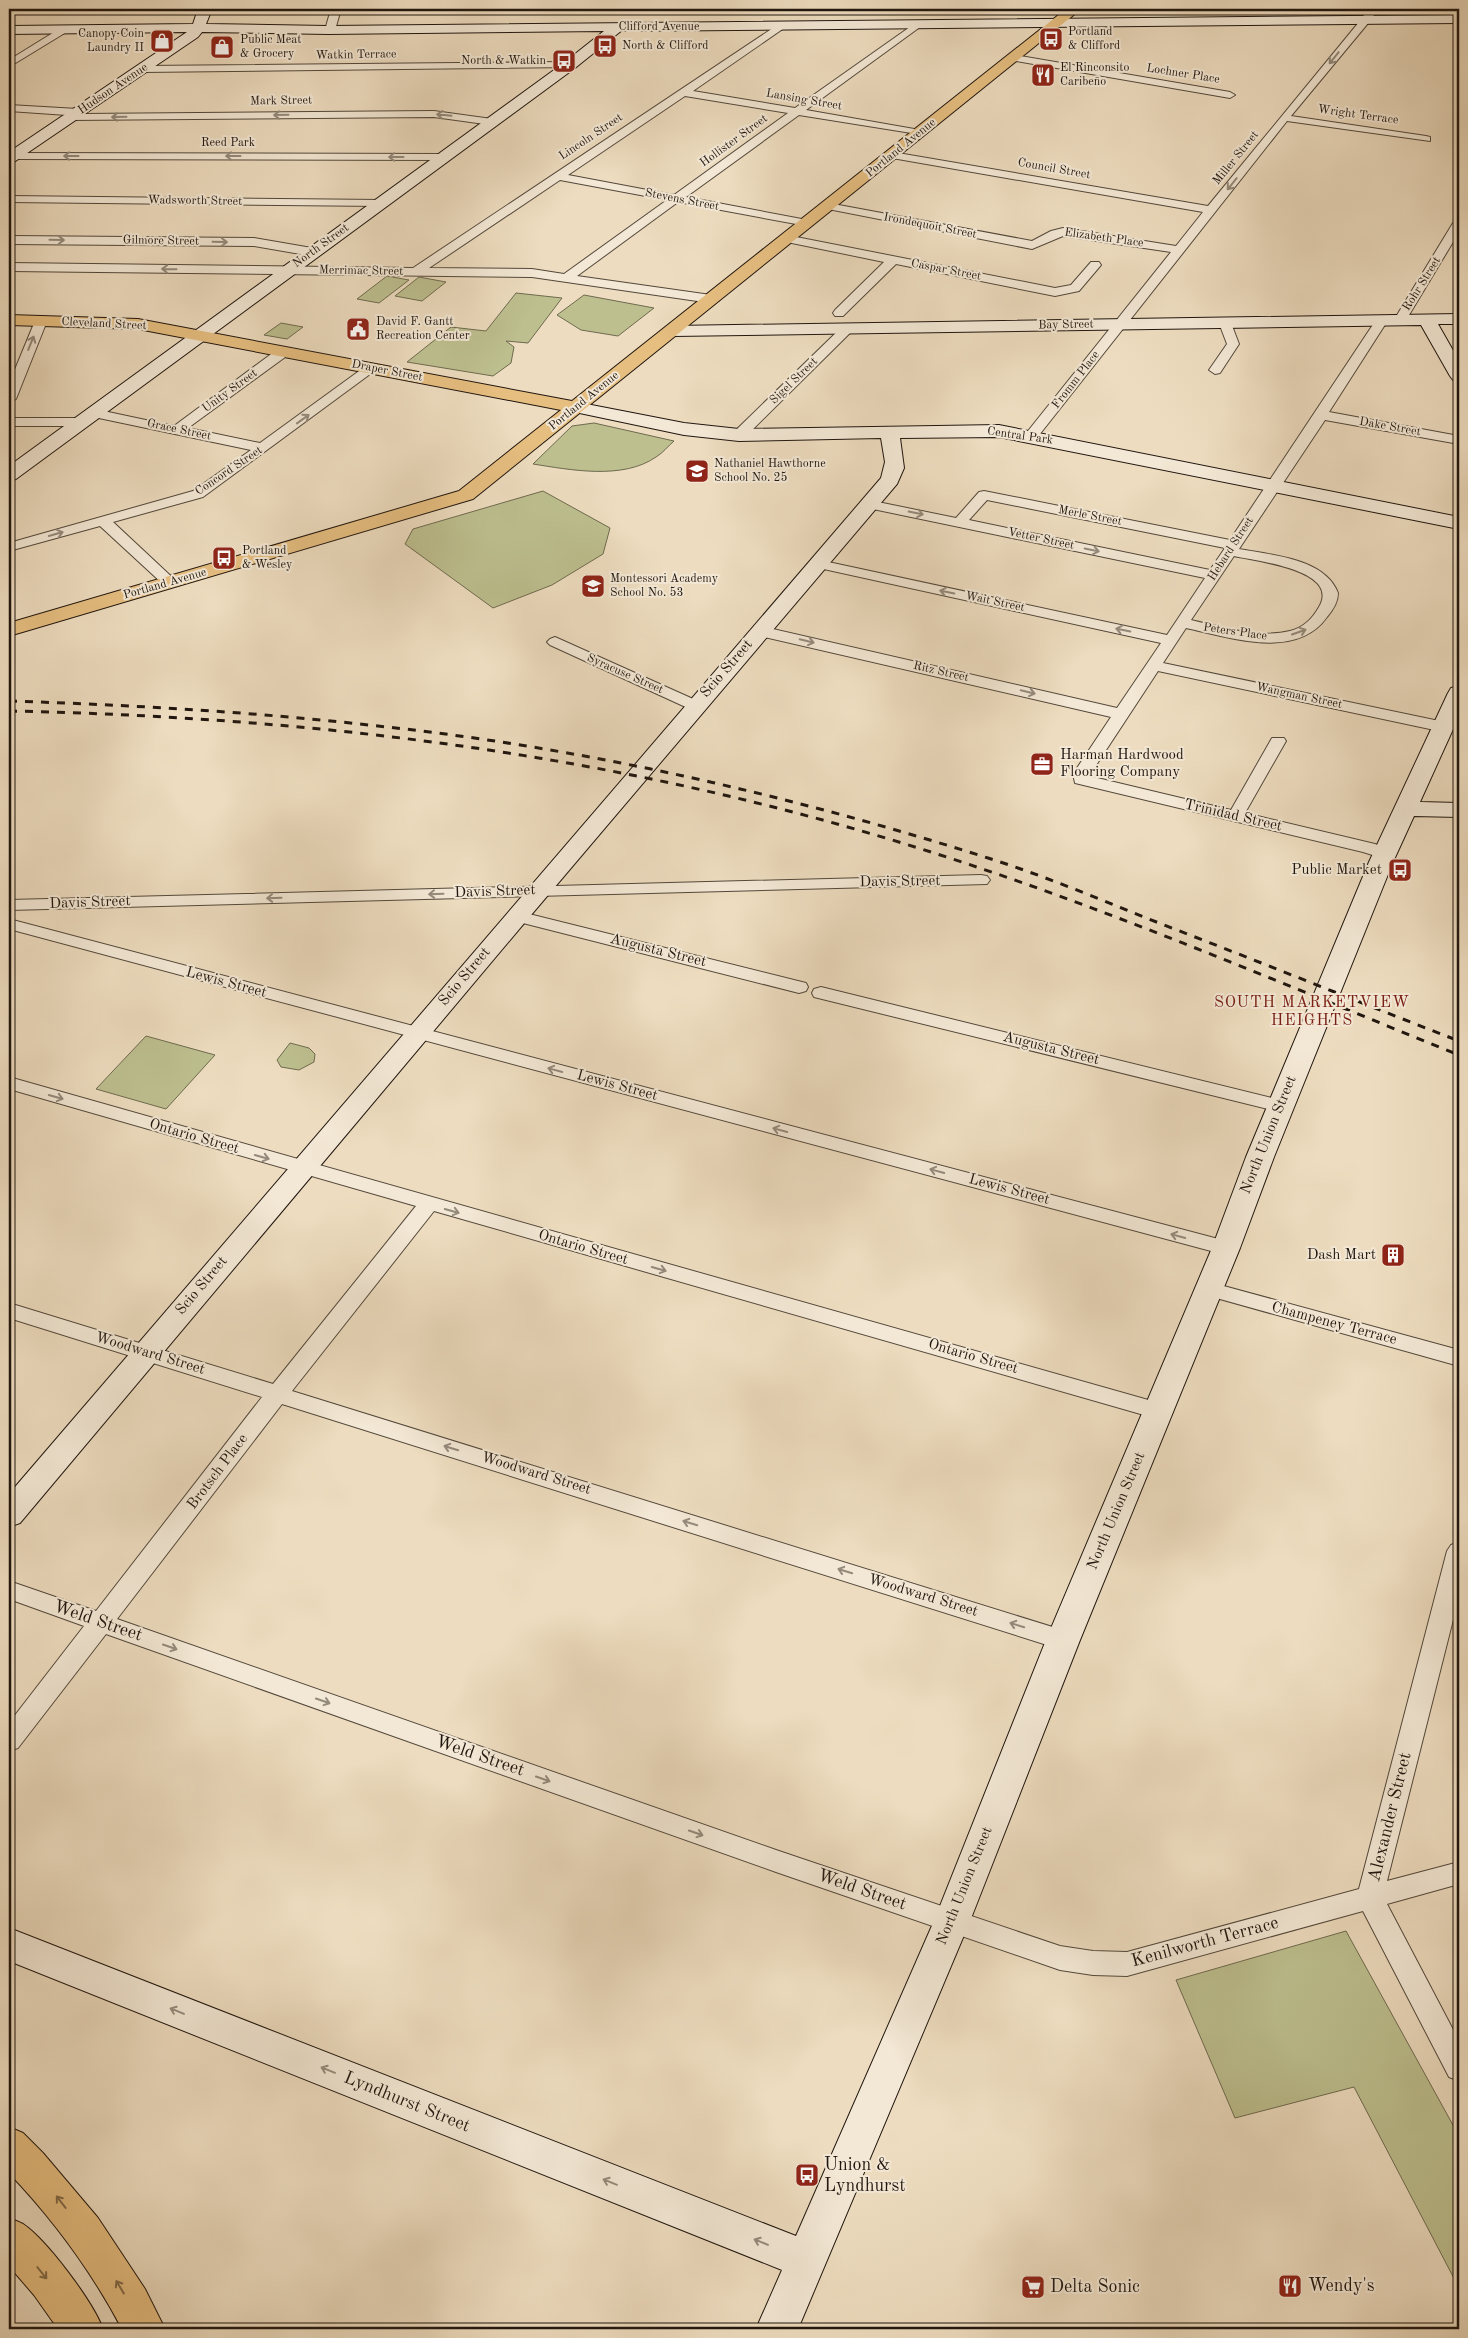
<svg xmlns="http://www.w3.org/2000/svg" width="1468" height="2338" font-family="'Old Standard TT',serif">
<rect width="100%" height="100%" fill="#eddcbf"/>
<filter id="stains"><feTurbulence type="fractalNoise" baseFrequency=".004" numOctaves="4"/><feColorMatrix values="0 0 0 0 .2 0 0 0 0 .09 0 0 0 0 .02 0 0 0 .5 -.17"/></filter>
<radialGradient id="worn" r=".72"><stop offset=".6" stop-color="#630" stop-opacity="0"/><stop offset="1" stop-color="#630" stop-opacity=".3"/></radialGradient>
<path fill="#bdbf8f" stroke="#6e6a4f" d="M387 276 409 280 379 303 357 299Z
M419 277 446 282 422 301 395 296Z
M516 293 562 298 528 343 506 341 514 347 511 363 493 376 407 362 451 327 486 331Z
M584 295 654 308 618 336 581 330 557 315Z
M281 323 303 327 287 339 264 335Z
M594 423 674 441C668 446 663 453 656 457 623 480 571 470 533 464L572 426Z
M543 491 610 528 603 554 552 585 493 608 405 544 413 529Z
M146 1036 215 1055 166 1109 96 1089Z
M290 1043 309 1048 315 1054 314 1062 299 1070 281 1067 277 1060Z
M1346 1931 1459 2136V2288L1354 2087 1235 2118 1176 1980Z"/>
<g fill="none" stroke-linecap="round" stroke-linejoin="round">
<g stroke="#53483b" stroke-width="2">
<path id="street" d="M331 9H341L335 30 330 33 325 30Z
M1359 9H1369L1374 16 1291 116 1426 136 1430 137V141L1287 121 1036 439 1031 440 1024 436 1171 252 1063 236 1032 249 828 209 822 206 828 203 1032 241 1051 231 1063 228 1176 246 1203 212 892 158 886 155 892 152 1208 206 1364 16Z
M917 22 920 23V27L806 110 920 130 925 133 924 135 799 115 686 197 807 220 811 221 813 223 811 225 807 226 678 202 577 276 711 295 717 299 715 302 711 303 532 277 9 271V263L413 268 779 24H785L787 26 693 91 795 108ZM685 96 788 113 674 195 568 175ZM560 180 667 200 564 274 532 269 429 268Z
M64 26 68 27V31L9 67V60Z
M1014 55 1230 92 1235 95 1230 98 1010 60V56Z
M570 62 575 65 574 67 142 72 137 69 142 66Z
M9 105 78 109 82 110V114L434 111 492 119 497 122 492 125 434 117 70 120 65 117 67 115 9 111Z
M9 153 444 154 450 157 444 160 12 159H9Z
M9 196 381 200 387 203 381 206 9 202Z
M1459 220V232L1406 320 1400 324 1396 323 1394 320 1453 223Z
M786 235 1055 288 1071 285 1091 262H1099L1101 265 1079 291 1055 296 896 264 843 316H835L833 313 835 310 884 262 782 241 780 239Z
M9 236 254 238 312 248 318 252 312 256 254 246 9 244Z
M1382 316 1388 320 1329 412 1459 436V444L1325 420 1239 549C1271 555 1325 558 1338 593 1338 602 1333 610 1327 617 1296 661 1228 637 1186 628L1163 663 1444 722 1450 724 1452 727 1450 730 1444 732 1158 671 1089 776 1231 810 1272 738H1284L1286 741 1245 813 1375 844 1391 850 1394 854 1391 858 1385 859 1363 852 1075 783 1073 774 1111 717 760 636 752 631 760 626 1117 708 1161 643 819 568 812 564 819 560 1167 635 1205 578 868 508 861 504 868 500 956 518 979 492 984 491 1230 540 1376 320ZM987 500 1225 548 1210 570 969 520ZM1234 556C1256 561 1341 570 1319 607 1313 618 1303 628 1290 631 1258 639 1222 627 1191 620Z
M41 317 47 321 16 399 9 403V384L35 321Z
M1225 319 1231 323 1239 344 1220 373 1215 374 1209 370 1227 344 1219 323Z
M848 324 852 325 854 328 852 331 744 438H734L732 435 734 432 844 325Z
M283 348 289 352 288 355 188 428 260 443 366 366 371 365 377 369 203 497 113 522 174 579 176 582 174 585H164L100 526 9 551V543L193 491 251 450 94 417 89 416 87 413 89 410 94 409 174 426 278 349Z
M9 418H82L89 422 82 426H9Z
M555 637 702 703 704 706 702 709H690L550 645 547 642 550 639Z
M981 875 987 876 990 880 987 884 9 910V900Z
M517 911 806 983 808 987 806 991 799 993 511 920 508 916 511 912Z
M9 919 1226 1241 1233 1243 1236 1248 1233 1253 1226 1255 9 929Z
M821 987 1280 1100 1287 1102 1290 1106 1287 1110 1280 1112 814 997 812 993 814 989Z
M9 1077 1166 1405 1169 1411 1166 1417 1158 1419 434 1211 292 1391 1072 1633 1075 1640 1072 1647 1063 1650 282 1404 117 1619 776 1850 1060 1946 1093 1951 1127 1952 1359 1889 1447 1551 1451 1545 1459 1542V1596L1387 1881 1459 1862V1884L1387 1904 1459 2041V2081L1449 2077 1363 1911 1127 1976 1093 1975 1060 1970 776 1872 106 1634 18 1748 9 1751V1723L84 1626 9 1599V1581L96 1611 262 1397 9 1318V1303L273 1384 416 1206 9 1089Z
M1209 1282 1459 1350V1366L1202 1294 1198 1289 1202 1284Z"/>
</g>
<g stroke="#20160f" stroke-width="2">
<path id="secondary" d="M198 9H212L206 24 328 26 1459 15V23L621 31 575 68 16 479 9 481V466L565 62 604 31 328 34 202 32 198 37 14 162 9 163V152L187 32 9 34V26L193 24Z
M1459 314V324H1438L1459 361V381L1453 380 1450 376 1421 325 673 336 667 335 664 331 667 327 673 326Z
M576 402 684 423 739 429 999 425 1459 517V529L999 437 900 438 904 468 897 484 526 921 20 1523 9 1527V1494L881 478 885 462 881 438 739 441 684 435 570 411 567 407 570 403Z
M1459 686V716L1420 802 1459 803V817L1414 816 1393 862 1274 1157 1240 1248 1080 1640 970 1921 798 2329H756L782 2270 9 1961V1928L796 2236 934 1921 1046 1640 1212 1248 1246 1157 1369 862 1448 693 1451 688Z"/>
</g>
<g stroke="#20160f" stroke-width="2">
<path id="primary" d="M1066 9H1081L473 499 9 636V623L459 491 561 410 138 329 9 325V315L138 319 572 401Z"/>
</g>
<g stroke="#20160f" stroke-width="2">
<path id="highway" d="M9 2127 23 2133 43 2153 98 2218 145 2289 165 2329H122C92 2272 53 2219 9 2173Z
M9 2218C14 2220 19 2222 23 2224 47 2240 93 2302 103 2329H58L34 2295 9 2266Z"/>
</g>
<use href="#street" fill="#f3e8d5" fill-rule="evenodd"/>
<use href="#secondary" fill="#f3e8d5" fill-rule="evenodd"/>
<use href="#primary" fill="#e6be80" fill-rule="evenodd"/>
<use href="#highway" fill="#e6be80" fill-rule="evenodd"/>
<path stroke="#20160f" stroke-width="3" stroke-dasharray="8 8" stroke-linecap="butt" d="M9 701C132 705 255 712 378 726 585 748 790 795 988 858 1048 877 1106 902 1164 925 1263 963 1361 1003 1459 1041
M9 711C312 717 612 754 902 843 1092 901 1275 981 1459 1055"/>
</g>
<defs><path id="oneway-shaft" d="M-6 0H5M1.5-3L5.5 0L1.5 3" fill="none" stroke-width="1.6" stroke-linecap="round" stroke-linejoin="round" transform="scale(1.25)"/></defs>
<g stroke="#948a7c">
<use href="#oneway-shaft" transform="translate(1334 58) rotate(129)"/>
<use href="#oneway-shaft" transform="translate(281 115) rotate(179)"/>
<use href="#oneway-shaft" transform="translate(444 115) rotate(-174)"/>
<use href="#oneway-shaft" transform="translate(119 117) rotate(179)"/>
<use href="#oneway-shaft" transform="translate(71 156) rotate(-180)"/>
<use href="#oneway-shaft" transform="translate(233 156) rotate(-180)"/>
<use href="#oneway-shaft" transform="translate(396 157) rotate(-180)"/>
<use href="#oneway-shaft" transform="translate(1232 184) rotate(129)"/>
<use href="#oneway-shaft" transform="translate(57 240) rotate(1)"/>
<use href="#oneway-shaft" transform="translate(220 242) rotate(1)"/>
<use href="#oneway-shaft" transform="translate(169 269) rotate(-179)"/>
<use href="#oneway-shaft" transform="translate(31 343) rotate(-68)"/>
<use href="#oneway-shaft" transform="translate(303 419) rotate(-36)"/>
<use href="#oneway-shaft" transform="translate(916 513) rotate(11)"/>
<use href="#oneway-shaft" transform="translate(56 534) rotate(-16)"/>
<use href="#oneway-shaft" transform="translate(1092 550) rotate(12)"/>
<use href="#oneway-shaft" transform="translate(947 592) rotate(-168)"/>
<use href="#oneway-shaft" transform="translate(1123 630) rotate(-168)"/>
<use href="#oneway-shaft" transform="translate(1299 632) rotate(-19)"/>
<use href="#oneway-shaft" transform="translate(807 641) rotate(13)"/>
<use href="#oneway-shaft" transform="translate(1028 692) rotate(13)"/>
<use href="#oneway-shaft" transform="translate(436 894) rotate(178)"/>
<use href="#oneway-shaft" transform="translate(274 898) rotate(178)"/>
<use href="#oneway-shaft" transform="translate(555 1070) rotate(-165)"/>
<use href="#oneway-shaft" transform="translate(56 1097) rotate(16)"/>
<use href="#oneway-shaft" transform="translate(780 1130) rotate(-165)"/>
<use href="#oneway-shaft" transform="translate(262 1157) rotate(16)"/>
<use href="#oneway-shaft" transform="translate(937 1171) rotate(-165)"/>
<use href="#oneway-shaft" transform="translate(452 1211) rotate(16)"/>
<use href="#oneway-shaft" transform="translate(1178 1236) rotate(-165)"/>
<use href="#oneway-shaft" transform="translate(659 1269) rotate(16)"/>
<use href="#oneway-shaft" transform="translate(451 1448) rotate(-163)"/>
<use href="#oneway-shaft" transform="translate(690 1523) rotate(-163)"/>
<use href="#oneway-shaft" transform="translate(845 1571) rotate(-163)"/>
<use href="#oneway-shaft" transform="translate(1017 1625) rotate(-163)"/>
<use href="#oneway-shaft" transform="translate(170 1647) rotate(19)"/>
<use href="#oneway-shaft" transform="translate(323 1701) rotate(19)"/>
<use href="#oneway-shaft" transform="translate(543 1779) rotate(19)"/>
<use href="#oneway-shaft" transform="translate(696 1833) rotate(19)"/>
<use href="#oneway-shaft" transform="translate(177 2011) rotate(-158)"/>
<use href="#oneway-shaft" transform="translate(328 2070) rotate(-158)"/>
<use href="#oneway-shaft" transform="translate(610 2182) rotate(-158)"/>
<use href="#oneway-shaft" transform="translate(761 2242) rotate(-158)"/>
</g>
<g stroke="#836a48">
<use href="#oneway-shaft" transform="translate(61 2202) rotate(-128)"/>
<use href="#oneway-shaft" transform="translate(42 2273) rotate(51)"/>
<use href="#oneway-shaft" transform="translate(120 2287) rotate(-121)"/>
</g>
<defs>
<g id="bus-square" transform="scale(1.25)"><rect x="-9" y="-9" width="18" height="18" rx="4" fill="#8f2418" stroke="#f3e8d5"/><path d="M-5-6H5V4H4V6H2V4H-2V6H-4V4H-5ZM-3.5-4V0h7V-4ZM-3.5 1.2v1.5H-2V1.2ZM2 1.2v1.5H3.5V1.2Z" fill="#fff"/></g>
<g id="shop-square" transform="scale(1.25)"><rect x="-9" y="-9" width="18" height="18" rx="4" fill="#8f2418" stroke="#f3e8d5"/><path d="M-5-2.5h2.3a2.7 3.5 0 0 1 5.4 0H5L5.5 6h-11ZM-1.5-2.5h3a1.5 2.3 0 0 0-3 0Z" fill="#fff"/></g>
<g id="restaurant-square" transform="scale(1.25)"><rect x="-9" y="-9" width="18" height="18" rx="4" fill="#8f2418" stroke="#f3e8d5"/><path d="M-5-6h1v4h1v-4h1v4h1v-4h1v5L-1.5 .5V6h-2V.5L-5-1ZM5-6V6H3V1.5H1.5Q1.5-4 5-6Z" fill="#fff"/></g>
<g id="civic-square" transform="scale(1.25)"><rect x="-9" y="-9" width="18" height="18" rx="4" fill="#8f2418" stroke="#f3e8d5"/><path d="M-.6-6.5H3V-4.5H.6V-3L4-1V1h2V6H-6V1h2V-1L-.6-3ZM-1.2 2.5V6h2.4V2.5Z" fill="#fff"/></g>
<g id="school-square" transform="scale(1.25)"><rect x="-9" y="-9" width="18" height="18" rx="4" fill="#8f2418" stroke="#f3e8d5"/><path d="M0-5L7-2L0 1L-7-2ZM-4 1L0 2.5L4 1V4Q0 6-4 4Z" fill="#fff"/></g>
<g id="office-square" transform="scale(1.25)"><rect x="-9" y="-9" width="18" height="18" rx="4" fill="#8f2418" stroke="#f3e8d5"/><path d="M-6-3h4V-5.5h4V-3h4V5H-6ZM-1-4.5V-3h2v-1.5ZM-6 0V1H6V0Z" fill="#fff"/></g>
<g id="building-square" transform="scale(1.25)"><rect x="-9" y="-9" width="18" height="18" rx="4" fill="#8f2418" stroke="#f3e8d5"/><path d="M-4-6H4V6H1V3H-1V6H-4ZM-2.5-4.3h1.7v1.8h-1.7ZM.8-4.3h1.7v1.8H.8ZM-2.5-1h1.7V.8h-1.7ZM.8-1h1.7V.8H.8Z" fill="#fff"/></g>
<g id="supermarket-square" transform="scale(1.25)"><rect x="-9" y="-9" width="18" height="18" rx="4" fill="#8f2418" stroke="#f3e8d5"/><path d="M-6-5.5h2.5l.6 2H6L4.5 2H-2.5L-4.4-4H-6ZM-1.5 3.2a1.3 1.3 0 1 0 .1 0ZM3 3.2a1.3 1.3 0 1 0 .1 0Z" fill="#fff"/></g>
</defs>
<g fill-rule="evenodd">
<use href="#bus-square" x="1051" y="39"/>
<use href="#shop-square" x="162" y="41"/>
<use href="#bus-square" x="605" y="46"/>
<use href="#shop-square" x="222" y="47"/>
<use href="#bus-square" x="564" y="61"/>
<use href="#restaurant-square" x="1043" y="75"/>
<use href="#civic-square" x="358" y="329"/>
<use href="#school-square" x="697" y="471"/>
<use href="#bus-square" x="224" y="558"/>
<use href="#school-square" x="593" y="586"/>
<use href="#office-square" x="1042" y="764"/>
<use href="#bus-square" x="1400" y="870"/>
<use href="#building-square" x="1393" y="1255"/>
<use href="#bus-square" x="807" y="2175"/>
<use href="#restaurant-square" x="1290" y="2286"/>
<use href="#supermarket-square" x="1033" y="2287"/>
</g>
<g text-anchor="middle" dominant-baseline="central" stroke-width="4" stroke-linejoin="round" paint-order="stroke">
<g font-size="12" fill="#20160f" stroke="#f3e8d5">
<text x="659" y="27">Clifford Avenue</text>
<text transform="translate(356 55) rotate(-1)">Watkin Terrace</text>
<text transform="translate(1183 74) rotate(9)">Lochner Place</text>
<text transform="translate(113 89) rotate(-34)">Hudson Avenue</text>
<text transform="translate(804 100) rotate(10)">Lansing Street</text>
<text transform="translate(281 101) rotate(-1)">Mark Street</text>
<text transform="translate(1358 115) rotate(8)">Wright Terrace</text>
<text transform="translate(591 137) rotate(-34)">Lincoln Street</text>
<text transform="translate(734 141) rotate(-36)">Hollister Street</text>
<text x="228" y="143">Reed Park</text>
<text transform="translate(901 148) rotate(-39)">Portland Avenue</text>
<text transform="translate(1236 158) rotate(-51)">Miller Street</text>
<text transform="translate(1054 169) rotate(10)">Council Street</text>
<text transform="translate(682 200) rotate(11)">Stevens Street</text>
<text transform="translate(195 201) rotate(1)">Wadsworth Street</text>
<text transform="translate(930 226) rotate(11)">Irondequoit Street</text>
<text transform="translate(1104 238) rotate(8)">Elizabeth Place</text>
<text transform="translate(161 241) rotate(1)">Gilmore Street</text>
<text transform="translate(321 246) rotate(-36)">North Street</text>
<text transform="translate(946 270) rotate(11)">Caspar Street</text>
<text transform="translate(361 271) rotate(1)">Merrimac Street</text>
<text transform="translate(1422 284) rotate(-58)">Rohr Street</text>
<text transform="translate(104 324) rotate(3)">Cleveland Street</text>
<text transform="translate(1066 325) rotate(-1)">Bay Street</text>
<text transform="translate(387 371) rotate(11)">Draper Street</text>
<text transform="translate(1076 380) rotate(-52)">Fromm Place</text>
<text transform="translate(794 381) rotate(-44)">Sigel Street</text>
<text transform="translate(230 391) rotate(-36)">Unity Street</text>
<text transform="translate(584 401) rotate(-39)">Portland Avenue</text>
<text transform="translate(1390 427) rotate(10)">Dake Street</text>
<text transform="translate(179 430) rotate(12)">Grace Street</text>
<text transform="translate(1020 436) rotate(8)">Central Park</text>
<text transform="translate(229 471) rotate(-34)">Concord Street</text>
<text transform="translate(1090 516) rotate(11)">Merle Street</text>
<text transform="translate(1041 539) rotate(12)">Vetter Street</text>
<text transform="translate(1231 549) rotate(-57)">Hebard Street</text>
<text transform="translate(165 584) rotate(-16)">Portland Avenue</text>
<text transform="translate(995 602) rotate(12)">Wait Street</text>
<text transform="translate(1235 632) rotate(8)">Peters Place</text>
<text transform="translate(941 672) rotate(13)">Ritz Street</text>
<text transform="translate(625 674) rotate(24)">Syracuse Street</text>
<text transform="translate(1299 696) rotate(12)">Wangman Street</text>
</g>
<g font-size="12" fill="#20160f" stroke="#f3e8d5" text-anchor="start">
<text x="1068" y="32">Portland<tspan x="1068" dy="14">&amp; Clifford</tspan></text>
<text x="144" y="34" text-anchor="end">Canopy Coin<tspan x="144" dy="14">Laundry II</tspan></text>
<text x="240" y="40">Public Meat<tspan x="240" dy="14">&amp; Grocery</tspan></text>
<text x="622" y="46">North &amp; Clifford</text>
<text x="546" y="61" text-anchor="end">North &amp; Watkin</text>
<text x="1060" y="68">El Rinconsito<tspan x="1060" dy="14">Caribeño</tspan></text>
<text x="376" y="322">David F. Gantt<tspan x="376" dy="14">Recreation Center</tspan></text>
<text x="714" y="464">Nathaniel Hawthorne<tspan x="714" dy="14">School No. 25</tspan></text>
<text x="242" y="551">Portland<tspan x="242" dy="14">&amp; Wesley</tspan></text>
<text x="610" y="579">Montessori Academy<tspan x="610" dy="14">School No. 53</tspan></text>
</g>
<g font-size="15" fill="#20160f" stroke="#f3e8d5">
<text transform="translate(727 669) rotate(-49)">Scio Street</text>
<text transform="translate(1233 816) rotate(13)">Trinidad Street</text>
<text transform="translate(900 882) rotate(-1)">Davis Street</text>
<text transform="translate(495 892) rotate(-2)">Davis Street</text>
<text transform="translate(90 903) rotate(-2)">Davis Street</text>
<text transform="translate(658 951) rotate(14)">Augusta Street</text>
<text transform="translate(465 977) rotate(-50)">Scio Street</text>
<text transform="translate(226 983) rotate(15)">Lewis Street</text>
<text transform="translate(1051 1049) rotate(14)">Augusta Street</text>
<text transform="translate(617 1086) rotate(15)">Lewis Street</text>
<text transform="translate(1269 1135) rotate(-68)">North Union Street</text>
<text transform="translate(194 1137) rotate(16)">Ontario Street</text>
<text transform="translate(1009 1190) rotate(15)">Lewis Street</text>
<text transform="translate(583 1248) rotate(16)">Ontario Street</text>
<text transform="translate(202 1286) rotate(-50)">Scio Street</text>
<text transform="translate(1334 1324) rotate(15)">Champeney Terrace</text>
<text transform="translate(150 1354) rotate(17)">Woodward Street</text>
<text transform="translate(973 1357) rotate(16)">Ontario Street</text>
<text transform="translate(218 1472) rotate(-53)">Brotsch Place</text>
<text transform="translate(536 1474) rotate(17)">Woodward Street</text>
<text transform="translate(1117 1511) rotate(-67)">North Union Street</text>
<text transform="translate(923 1596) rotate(17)">Woodward Street</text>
<text transform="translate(965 1886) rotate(-68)">North Union Street</text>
</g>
<g font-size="15" fill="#20160f" stroke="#f3e8d5" text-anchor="end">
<text x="1060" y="755" text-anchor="start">Harman Hardwood<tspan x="1060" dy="17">Flooring Company</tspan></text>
<text x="1382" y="870">Public Market</text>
<text x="1376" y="1255">Dash Mart</text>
</g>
<g font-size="16" letter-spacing="1" fill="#7a1f14" stroke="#f3e8d5">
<text x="1312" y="1003">SOUTH MARKETVIEW<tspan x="1312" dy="18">HEIGHTS</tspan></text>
</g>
<g font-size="18" fill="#20160f" stroke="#f3e8d5">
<text transform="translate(98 1621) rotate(19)">Weld Street</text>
<text transform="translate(480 1756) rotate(19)">Weld Street</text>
<text transform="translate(1390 1817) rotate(-76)">Alexander Street</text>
<text transform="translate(862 1890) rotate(19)">Weld Street</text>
<text transform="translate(1205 1942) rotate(-15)">Kenilworth Terrace</text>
<text transform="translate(407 2102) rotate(22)">Lyndhurst Street</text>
</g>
<g font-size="18" fill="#20160f" stroke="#f3e8d5" text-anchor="start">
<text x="824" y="2165">Union &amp;<tspan x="824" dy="21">Lyndhurst</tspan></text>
<text x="1308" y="2286">Wendy's</text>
<text x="1050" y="2287">Delta Sonic</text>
</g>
</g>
<rect width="1468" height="2338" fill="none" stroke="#eddcbf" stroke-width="30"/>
<rect x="10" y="10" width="1448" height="2318" fill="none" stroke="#20160f" stroke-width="2.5"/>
<rect x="15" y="15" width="1438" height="2308" fill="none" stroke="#20160f"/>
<rect width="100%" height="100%" filter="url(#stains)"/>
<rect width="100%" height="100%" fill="url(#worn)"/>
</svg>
